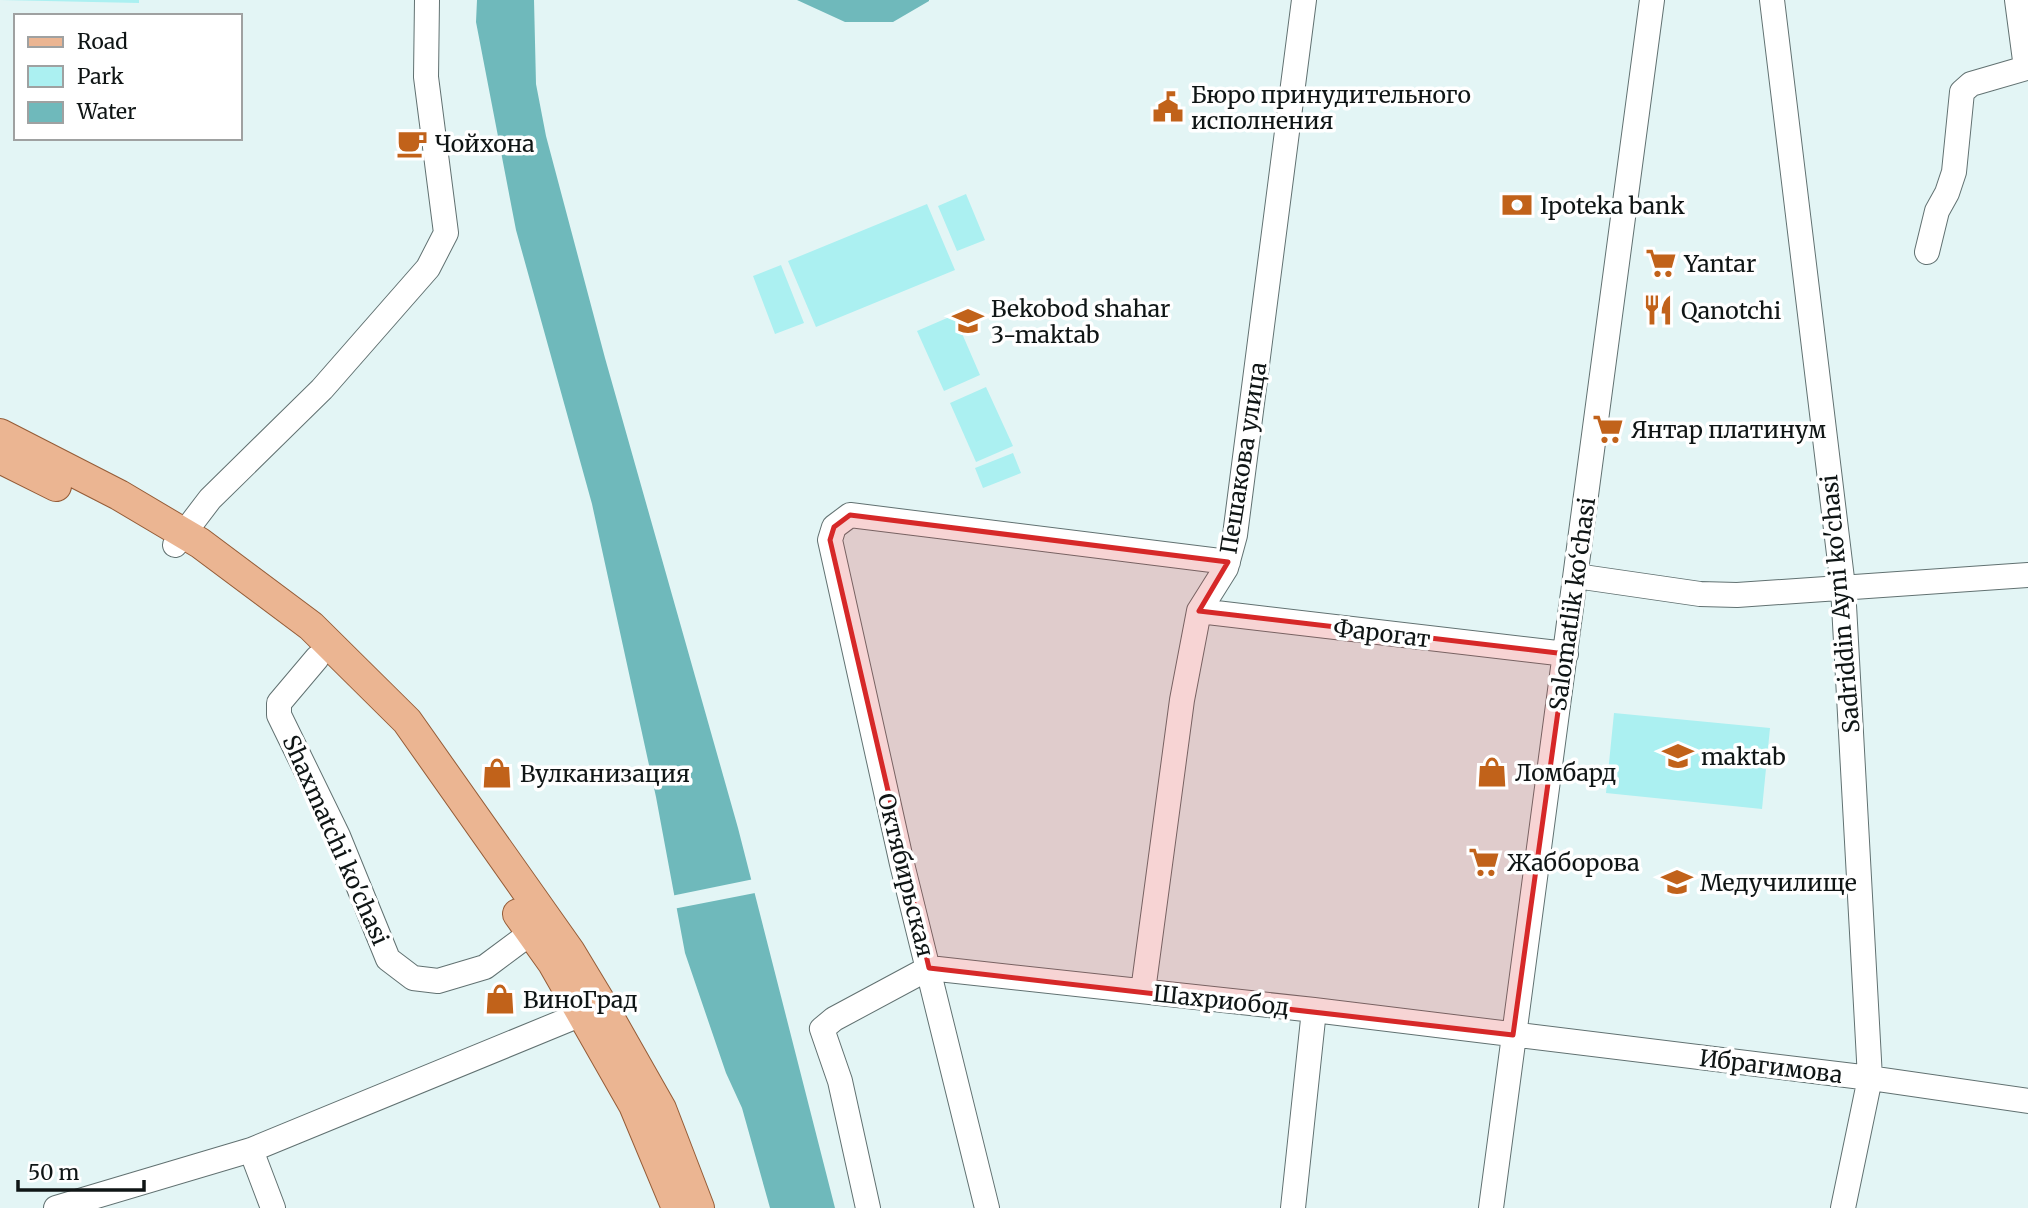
<svg xmlns="http://www.w3.org/2000/svg" width="2028" height="1208" font-family="Merriweather,serif">
<rect width="100%" height="100%" fill="#e3f5f5"/>
<path fill="#abf0f1" d="M0 0H139V3Z
M966 194 985 240 957 251 938 206Z
M927 204 955 270 816 327 788 261Z
M781 265 804 323 775 334 753 276Z
M954 315 980 375 944 391 917 331Z
M986 387 1013 446 976 462 950 403Z
M1013 453 1021 473 983 488 975 468Z
M1614 713 1770 728 1762 809 1606 793Z"/>
<path fill="#6fb9bb" d="M477 0H534L536 84 546 136 605 358 738 828 835 1208H770L742 1108 726 1073 685 953 656 797 592 504 516 230 476 22Z
M797 0H929V1L893 22H845Z"/>
<path fill="#e3f5f5" d="M754 879 755 893 673 909 671 896Z"/>
<g fill="none" stroke-linecap="round" stroke-linejoin="round">
<g stroke="#617171" stroke-width="26">
<path id="minor" d="M1772 0 1843 587 1870 1078 1843 1208
M1927 252 1937 211 1947 193 1954 172 1962 92 1971 84 2026 68 2017 0
M175 545 210 499 322 389 428 268 446 233 426 77 427 0
M1576 576 1700 594 1737 595 2028 575
M1199 611 1566 654
M317 658 279 703V715L338 836 388 959 413 978 438 981 485 967 544 923
M1143 991 1182 700 1199 611 1226 568 1235 535 1304 0
M251 1150 273 1208
M56 1208 251 1150 599 1007
M868 1208 840 1081 822 1029 834 1019 929 968 1314 1010 1870 1078 2028 1101
M987 1208 902 864 830 540 834 527 850 515 1228 562
M1293 1208 1314 1010
M1491 1208 1652 0"/>
</g>
<g stroke="#955c37" stroke-width="32">
<path id="major" d="M0 434 119 495 200 543 311 626 407 721 570 952 602 1005 661 1109 699 1208
M0 458 56 486
M518 914 553 963 634 1105 677 1208"/>
</g>
<use href="#minor" stroke="#fff" stroke-width="24"/>
<use href="#major" stroke="#ebb592" stroke-width="30"/>
</g>
<path fill="#d62828" fill-opacity="0.2" stroke="#d62828" stroke-width="5" stroke-linejoin="round" d="M850 515 1228 562 1199 611 1566 654 1513 1035 929 968 830 540 834 527Z"/>
<defs>
<g id="civic-bare" transform="scale(2.415)"><path d="M-.6-6.5H3V-4.5H.6V-3L4-1V1h2V6H-6V1h2V-1L-.6-3ZM-1.2 2.5V6h2.4V2.5Z" fill="#c1621a" stroke="#fff" stroke-width="2.5" paint-order="stroke"/></g>
<g id="cafe-bare" transform="scale(2.415)"><path d="M-5.5-4.5H6V0H3Q3 3.5 0 3.5H-2.5Q-5.5 3.5-5.5 0ZM3-3.2v2h1.7v-2ZM-6 4.5H4V6H-6Z" fill="#c1621a" stroke="#fff" stroke-width="2.5" paint-order="stroke"/></g>
<g id="bank-bare" transform="scale(2.415)"><path d="M-6-4H6V4H-6ZM0-2.3a2.3 2.3 0 1 0 0 4.6a2.3 2.3 0 1 0 0-4.6Z" fill="#c1621a" stroke="#fff" stroke-width="2.5" paint-order="stroke"/></g>
<g id="supermarket-bare" transform="scale(2.415)"><path d="M-6-5.5h2.5l.6 2H6L4.5 2H-2.5L-4.4-4H-6ZM-1.5 3.2a1.3 1.3 0 1 0 .1 0ZM3 3.2a1.3 1.3 0 1 0 .1 0Z" fill="#c1621a" stroke="#fff" stroke-width="2.5" paint-order="stroke"/></g>
<g id="restaurant-bare" transform="scale(2.415)"><path d="M-5-6h1v4h1v-4h1v4h1v-4h1v5L-1.5 .5V6h-2V.5L-5-1ZM5-6V6H3V1.5H1.5Q1.5-4 5-6Z" fill="#c1621a" stroke="#fff" stroke-width="2.5" paint-order="stroke"/></g>
<g id="school-bare" transform="scale(2.415)"><path d="M0-5L7-2L0 1L-7-2ZM-4 1L0 2.5L4 1V4Q0 6-4 4Z" fill="#c1621a" stroke="#fff" stroke-width="2.5" paint-order="stroke"/></g>
<g id="shop-bare" transform="scale(2.415)"><path d="M-5-2.5h2.3a2.7 3.5 0 0 1 5.4 0H5L5.5 6h-11ZM-1.5-2.5h3a1.5 2.3 0 0 0-3 0Z" fill="#c1621a" stroke="#fff" stroke-width="2.5" paint-order="stroke"/></g>
<g id="university-bare" transform="scale(2.415)"><path d="M0-5L7-2L0 1L-7-2ZM-4 1L0 2.5L4 1V4Q0 6-4 4Z" fill="#c1621a" stroke="#fff" stroke-width="2.5" paint-order="stroke"/></g>
</defs>
<g fill-rule="evenodd">
<use href="#civic-bare" x="1168" y="107"/>
<use href="#cafe-bare" x="412" y="143"/>
<use href="#bank-bare" x="1517" y="205"/>
<use href="#supermarket-bare" x="1661" y="263"/>
<use href="#restaurant-bare" x="1658" y="310"/>
<use href="#school-bare" x="968" y="321"/>
<use href="#supermarket-bare" x="1608" y="429"/>
<use href="#school-bare" x="1678" y="756"/>
<use href="#shop-bare" x="1492" y="772"/>
<use href="#shop-bare" x="497" y="773"/>
<use href="#supermarket-bare" x="1484" y="862"/>
<use href="#university-bare" x="1677" y="882"/>
<use href="#shop-bare" x="500" y="999"/>
</g>
<g text-anchor="middle" dominant-baseline="central" stroke-width="7" stroke-linejoin="round" paint-order="stroke">
<g font-size="23" fill="#0f1515" stroke="#fff" text-anchor="start">
<text x="1191" y="94">Бюро принудительного<tspan x="1191" dy="26">исполнения</tspan></text>
<text x="435" y="143">Чойхона</text>
<text x="1540" y="205">Ipoteka bank</text>
<text x="1684" y="263">Yantar</text>
<text x="991" y="308">Bekobod shahar<tspan x="991" dy="26">3-maktab</tspan></text>
<text x="1681" y="310">Qanotchi</text>
<text x="1631" y="429">Янтар платинум</text>
<text x="1701" y="756">maktab</text>
<text x="1515" y="772">Ломбард</text>
<text x="520" y="773">Вулканизация</text>
<text x="1507" y="862">Жабборова</text>
<text x="1700" y="882">Медучилище</text>
<text x="523" y="999">ВиноГрад</text>
</g>
<g font-size="23" fill="#0f1515" stroke="#fff">
<text transform="translate(1243 458) rotate(-81)">Пешакова улица</text>
<text transform="translate(1572 604) rotate(-82)">Salomatlik ko‘chasi</text>
<text transform="translate(1840 604) rotate(-95)">Sadriddin Ayni ko'chasi</text>
<text transform="translate(1382 633) rotate(7)">Фарогат</text>
<text transform="translate(336 840) rotate(66)">Shaxmatchi ko'chasi</text>
<text transform="translate(906 875) rotate(76)">Октябирьская</text>
<text transform="translate(1221 1000) rotate(6)">Шахриобод</text>
<text transform="translate(1771 1066) rotate(7)">Ибрагимова</text>
</g>
</g>
<rect x="14" y="14" width="228" height="126" fill="#ffffff" stroke="#9fa1a1" stroke-width="2"/>
<rect x="28" y="37" width="35" height="10" fill="#ebb592" stroke="#9fa1a1" stroke-width="2"/>
<text x="77" y="49" font-size="21" fill="#0f1515">Road</text>
<rect x="28" y="66" width="35" height="21" fill="#abf0f1" stroke="#9fa1a1" stroke-width="2"/>
<text x="77" y="84" font-size="21" fill="#0f1515">Park</text>
<rect x="28" y="102" width="35" height="21" fill="#6fb9bb" stroke="#9fa1a1" stroke-width="2"/>
<text x="77" y="119" font-size="21" fill="#0f1515">Water</text>
<path d="M18 1180v10h126v-10" fill="none" stroke="#0f1515" stroke-width="3.5"/>
<text x="28" y="1180" font-size="21" fill="#0f1515" stroke="#ffffff" stroke-width="5" paint-order="stroke">50 m</text>
</svg>
